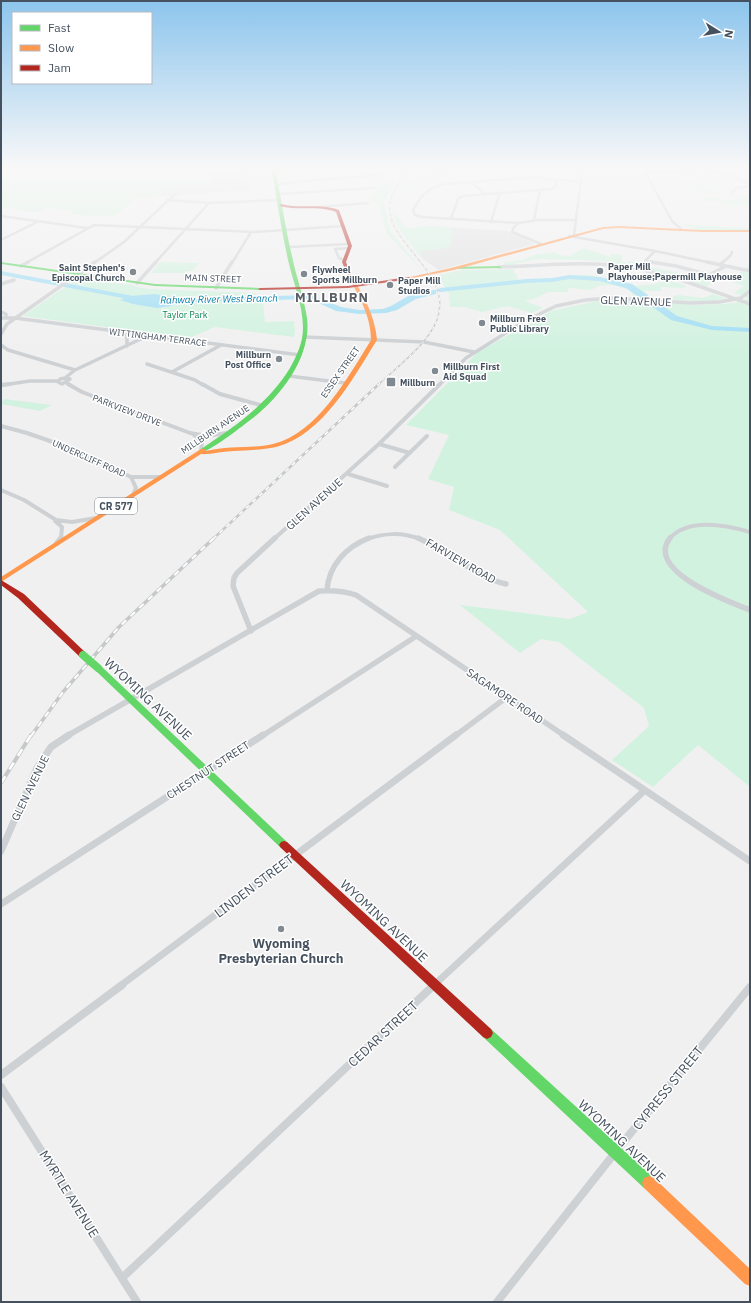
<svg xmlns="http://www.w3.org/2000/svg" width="751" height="1303" font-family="'IBM Plex Sans',sans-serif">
<rect width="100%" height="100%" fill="#f1f0f0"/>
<path fill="#e2e1e2" d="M79 167H244L250 190 137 198Z
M429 226 508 231 535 244 439 270 423 259 419 251 430 250Z"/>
<path fill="#d2f2e0" d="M1 167H24L48 172 68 167H207L212 184 162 187V196L137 198 114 216H102L100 217 70 214 74 211 46 208 35 213 1 206Z
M280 167H404L396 177 384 202 390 231 423 271 387 234 379 206 371 200 385 171 281 173Z
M413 167H419L416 170 420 172 416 174V177H425V178L407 189 397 191Z
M658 172 673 173 677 176 665 175 664 179 694 182 708 186 712 190 716 192 727 193H701L700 191 685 188 681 182 654 183 649 174Z
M710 196C720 199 734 204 743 196L750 199V205L734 206 717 201H704V198Z
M391 208 406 228 429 226 453 228 451 244 448 248 420 251 423 259H422L397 226Z
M681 223 701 226 750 228V230H697Z
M584 248 610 257 611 254 623 255 621 261 627 263 631 261 642 263V264C665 272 689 273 712 281L706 288 671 277 609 264 606 261 538 259 516 263 515 265H503L505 262 523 260 533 255 553 252 560 255 569 256Z
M160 262 199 263 193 271H186L185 273H151Z
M750 265V787L698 745 653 787 612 760 649 726 644 708 559 642 541 639 520 653 460 605 570 619 588 612 500 530 449 510 454 487 428 479 449 435 406 425 478 352 551 311 597 301 619 300 697 305 721 304 735 303 748 298 734 293 744 286 729 281Z
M513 269 519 280H545L572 275H591L635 286 656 284 664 280H670L687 286 683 288 660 287 662 291H644L649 296H633L630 290 612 285 599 286 591 290 568 288V292H548L536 298 525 301 543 308 532 313 507 306 482 312 464 307H450L449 294 438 275 462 270Z
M78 278 134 285V286L150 289 256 293 263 301 265 322 294 321 295 331 294 337 215 327 189 338 23 316Z
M713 294 725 298 712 302 673 300V296L679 295 703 298Z
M4 399 52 405 40 411 1 404Z"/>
<path fill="#a3def4" d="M155 294 177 298H210L209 300 187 301 170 306 157 308 133 304 120 300 130 296Z"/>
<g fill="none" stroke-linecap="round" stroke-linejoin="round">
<path fill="#a3def4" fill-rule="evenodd" d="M1 271 144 298 148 300 144 302 1 275Z
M569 275 600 277 632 284 677 316 712 326 750 328V332L712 330 671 320 626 288 600 281 569 279 552 282 526 283 440 292 436 290 440 288 526 279 552 278Z
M433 290H436V294L416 299 397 310 386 313 359 314 336 311 310 299 191 302 187 300 191 298 311 295 341 307 359 310 383 309 391 306 410 295Z"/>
<path stroke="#ced1d4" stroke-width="2.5" d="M454 167 477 170 505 167
M642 167 672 221 682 230
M703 169 732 176 750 184
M436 172 458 168
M645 172H684L708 167
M471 182 484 193
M277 185 303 181 381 175
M279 194 375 188
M731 194 736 188 750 186
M167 200 209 203 280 200
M319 207 368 203
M1 216 87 228
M451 219 458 199 463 196 551 189 556 186V180
M534 220 540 190
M575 220H538L519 223 422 217 415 215 413 210C421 195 428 188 445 184L536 177 556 180 581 181
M491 222 500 192
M519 223 514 227 512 232 541 244
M574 235 582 172 580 168 577 167
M569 236 655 251 712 263
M1 240 37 222
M289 247 349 244
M655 251 645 261 657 263
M344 260 339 258 335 249 350 248
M26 263 94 225 255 232 343 226
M94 263 124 242 175 194
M155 263 209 203
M232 263 251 232
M722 263 731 255 732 252"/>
<path stroke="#ced1d4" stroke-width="3.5" d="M651 262 676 266 709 275 726 266
M707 262 750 271
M720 265 723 262
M21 266 28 262
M499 267C539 266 581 261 621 266 666 272 708 290 750 304
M137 283 156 262
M1 284 14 280
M216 288 232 262
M1 312 6 314V318
M1 318H15L300 355
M120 332 127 338V346
M1 334 7 324 95 262
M305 337 424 342 474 352
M1 345 8 350 75 370
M147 364 195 380 203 385
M172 372 221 345
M289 376 345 383
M65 378 75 370 147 336
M65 378 70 379 62 384 58 382 60 379Z
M67 383 70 385
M3 385 30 381H57
M439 385 466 358 523 322 556 306 585 300 612 298 691 303 719 302 741 298 750 291"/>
<path stroke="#ced1d4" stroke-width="4" d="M68 384 82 392 190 433 207 436 227 433
M202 384 220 394 264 406
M1 385 10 384
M1 426 27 433 67 447 131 477H161
M194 435 202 442 201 451
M379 444 410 453
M395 467 427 436
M348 474 387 486
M131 477 136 488 133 495
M1 490 24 500 56 520 72 522 96 518
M55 521 62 527 61 539
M274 539 379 444 440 384
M367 539C385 533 401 532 420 539
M669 539C688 517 726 525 750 532"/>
<path stroke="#ced1d4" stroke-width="5.5" d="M418 538C447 550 477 578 506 584
M670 538C644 571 730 602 750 610
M57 543 61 538
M327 590C329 565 346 547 369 538
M251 631 233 586 234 578 237 573 275 538
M67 736 319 591C332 590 344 591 356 595L565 736
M262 736 415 637
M455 736 507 697"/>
<path stroke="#ced1d4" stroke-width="7" d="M563 735 750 861
M1 851 37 768 51 747 69 735
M1 904 263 735
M120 986 456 735
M433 986 644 791"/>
<path stroke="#ced1d4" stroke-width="8" d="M1 1075 122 985
M1 1087 137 1302
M122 1278 434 985
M497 1302 625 1140 750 987"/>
<path fill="#63d668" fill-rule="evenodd" d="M271 167H275C281 197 285 227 292 256 296 277 304 297 307 318 312 356 281 396 253 418 241 427 216 447 203 452L201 451V449C235 426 268 404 290 368 297 355 303 343 303 328 303 305 293 282 288 260 281 229 277 198 271 167Z
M1 262 155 284 260 288 262 289 260 290 155 286 1 264Z
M499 266 501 267V268L456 269 454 268 456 267Z
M98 665 101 666 287 842 289 845 287 848 284 849 281 848 95 670 94 668 95 666Z
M487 1027 491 1029 654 1178 656 1183 654 1188 649 1190 644 1188 483 1037 481 1033 483 1029Z"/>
<path fill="#ff974d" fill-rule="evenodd" d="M619 226 702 230H750V232H702L619 228 603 229 454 270 408 279 406 278 451 268 603 227Z
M349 273 351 274C363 295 375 315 377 340 353 378 323 435 276 447 263 450 248 450 234 451 225 451 207 455 201 454L1 582V577L201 449H205L206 451C228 445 251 449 273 444 318 433 348 377 371 340 371 315 358 295 347 274Z
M649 1176 654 1178 750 1269V1286L745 1284 644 1188 642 1183 644 1178Z"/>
<path fill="#b3261e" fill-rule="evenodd" d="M281 204C300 209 320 203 339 210L352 246 346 262 351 275 347 274 342 262 348 246 336 212C318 205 298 211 280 206Z
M408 277H410V279L348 288 260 290 258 289 260 288 348 286Z
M1 580 24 594 86 653 87 655 86 657H80L18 598 1 585Z
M284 841 287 842 491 1029 493 1033 491 1037 487 1039 483 1037 281 848 279 845 281 842Z"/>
<g stroke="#c6c9cb" stroke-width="1.5">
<path id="rail-far3" d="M378 385C397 367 428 344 437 320 455 271 382 243 390 201 393 188 403 177 410 167"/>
</g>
<g stroke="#c6c9cb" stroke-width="2.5">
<path id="rail-far2" d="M213 539 379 384"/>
</g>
<g stroke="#c6c9cb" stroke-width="3.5">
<path id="rail-far1" d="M31 736 63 692 119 627 214 538"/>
</g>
<g stroke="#c6c9cb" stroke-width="4">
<path id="rail" d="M1 783 31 735"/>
</g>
<use href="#rail-far3" stroke="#fff" stroke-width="1" stroke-dasharray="3" stroke-linecap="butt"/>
<use href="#rail-far2" stroke="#fff" stroke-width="1.5" stroke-dasharray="4.5" stroke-linecap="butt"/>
<use href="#rail-far1" stroke="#fff" stroke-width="2" stroke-dasharray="6" stroke-linecap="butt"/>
<use href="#rail" stroke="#fff" stroke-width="2.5" stroke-dasharray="8" stroke-linecap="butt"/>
<path stroke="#63d668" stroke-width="8" d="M83 655 98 668"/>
</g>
<linearGradient id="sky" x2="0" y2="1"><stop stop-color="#8cc5ed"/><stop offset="0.48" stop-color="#f9f8f8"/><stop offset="1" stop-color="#f9f8f8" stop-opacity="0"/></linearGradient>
<rect width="751" height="349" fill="url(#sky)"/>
<g fill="#818991" stroke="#fff" stroke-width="1.5">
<circle cx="600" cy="271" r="4"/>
<circle cx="133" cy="272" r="4"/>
<circle cx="304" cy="274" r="4"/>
<circle cx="390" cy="285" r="4"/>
<circle cx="482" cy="323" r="4"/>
<circle cx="279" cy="359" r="4"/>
<circle cx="435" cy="371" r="4"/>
<rect x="386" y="377" width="10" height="10" rx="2"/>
<circle cx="281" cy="929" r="4"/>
</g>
<g text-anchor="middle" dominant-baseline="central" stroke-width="3" stroke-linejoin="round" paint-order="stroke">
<g font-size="9" font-weight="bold" fill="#45515e" stroke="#fff" text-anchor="start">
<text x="608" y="266">Paper Mill<tspan x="608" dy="10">Playhouse;Papermill Playhouse</tspan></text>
<text x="125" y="267" text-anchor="end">Saint Stephen's<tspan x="125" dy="10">Episcopal Church</tspan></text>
<text x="312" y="269">Flywheel<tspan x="312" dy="10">Sports Millburn</tspan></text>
<text x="398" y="280">Paper Mill<tspan x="398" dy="10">Studios</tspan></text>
<text x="490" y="318">Millburn Free<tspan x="490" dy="10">Public Library</tspan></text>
<text x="271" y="354" text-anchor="end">Millburn<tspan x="271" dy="10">Post Office</tspan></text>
<text x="443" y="366">Millburn First<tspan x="443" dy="10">Aid Squad</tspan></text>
<text x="400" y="382">Millburn</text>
</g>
<g font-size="9" fill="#45515e" stroke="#fff">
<text transform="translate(213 278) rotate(2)">MAIN STREET</text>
<text transform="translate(158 337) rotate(7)">WITTINGHAM TERRACE</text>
<text transform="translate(340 372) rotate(-55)">ESSEX STREET</text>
<text transform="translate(127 410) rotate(21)">PARKVIEW DRIVE</text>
<text transform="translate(215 429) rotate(-34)">MILLBURN AVENUE</text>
<text transform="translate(89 458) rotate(24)">UNDERCLIFF ROAD</text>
</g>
<g font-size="9" fill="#0d8851" stroke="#fff">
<text x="185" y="314">Taylor Park</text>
</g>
<g font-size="10" font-style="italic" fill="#027ba6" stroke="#fff">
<text transform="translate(219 299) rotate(-1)">Rahway River West Branch</text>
</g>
<rect fill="#fff" stroke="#7d858e" stroke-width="1" x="95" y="498" width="42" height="16" rx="3"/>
<g font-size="10" font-weight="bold" fill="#45515e">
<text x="116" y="506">CR 577</text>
</g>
<g font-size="11" fill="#45515e" stroke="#fff">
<text transform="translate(636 301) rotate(2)">GLEN AVENUE</text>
<text transform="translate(314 504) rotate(-42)">GLEN AVENUE</text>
<text transform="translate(461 561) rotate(30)">FARVIEW ROAD</text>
<text transform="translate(505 696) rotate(34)">SAGAMORE ROAD</text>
<text transform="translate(208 770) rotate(-33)">CHESTNUT STREET</text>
<text transform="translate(30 788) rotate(-64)">GLEN AVENUE</text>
</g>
<g font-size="13" font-weight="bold" letter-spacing="1" fill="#5b5f65" stroke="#fff">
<text x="332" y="297">MILLBURN</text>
</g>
<g font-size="13" fill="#45515e" stroke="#fff">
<text transform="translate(148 699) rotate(43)">WYOMING AVENUE</text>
<text transform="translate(254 886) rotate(-37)">LINDEN STREET</text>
<text transform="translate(384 921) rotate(43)">WYOMING AVENUE</text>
<text transform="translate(383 1034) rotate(-43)">CEDAR STREET</text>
<text transform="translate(668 1088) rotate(-51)">CYPRESS STREET</text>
<text transform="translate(622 1141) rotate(43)">WYOMING AVENUE</text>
<text transform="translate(69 1194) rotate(58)">MYRTLE AVENUE</text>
</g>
<g font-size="13" font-weight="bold" fill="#45515e" stroke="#fff">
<text x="281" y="943">Wyoming<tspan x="281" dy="15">Presbyterian Church</tspan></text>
</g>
</g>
<rect width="751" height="1303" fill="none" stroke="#45515e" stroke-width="4"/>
<rect x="12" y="12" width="140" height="72" fill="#ffffff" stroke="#b5b9bf"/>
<rect x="20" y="25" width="20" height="6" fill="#63d668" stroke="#b5b9bf"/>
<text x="48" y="32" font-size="12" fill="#45515e">Fast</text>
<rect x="20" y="45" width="20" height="6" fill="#ff974d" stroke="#b5b9bf"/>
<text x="48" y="52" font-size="12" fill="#45515e">Slow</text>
<rect x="20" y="65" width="20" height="6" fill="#b3261e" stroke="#b5b9bf"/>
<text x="48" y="72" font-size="12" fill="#45515e">Jam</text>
<g transform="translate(719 32) rotate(101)" stroke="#ffffff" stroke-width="3" paint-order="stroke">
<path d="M0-3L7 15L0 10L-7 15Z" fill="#45515e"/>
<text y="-6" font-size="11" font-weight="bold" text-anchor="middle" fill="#45515e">N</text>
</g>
</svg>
